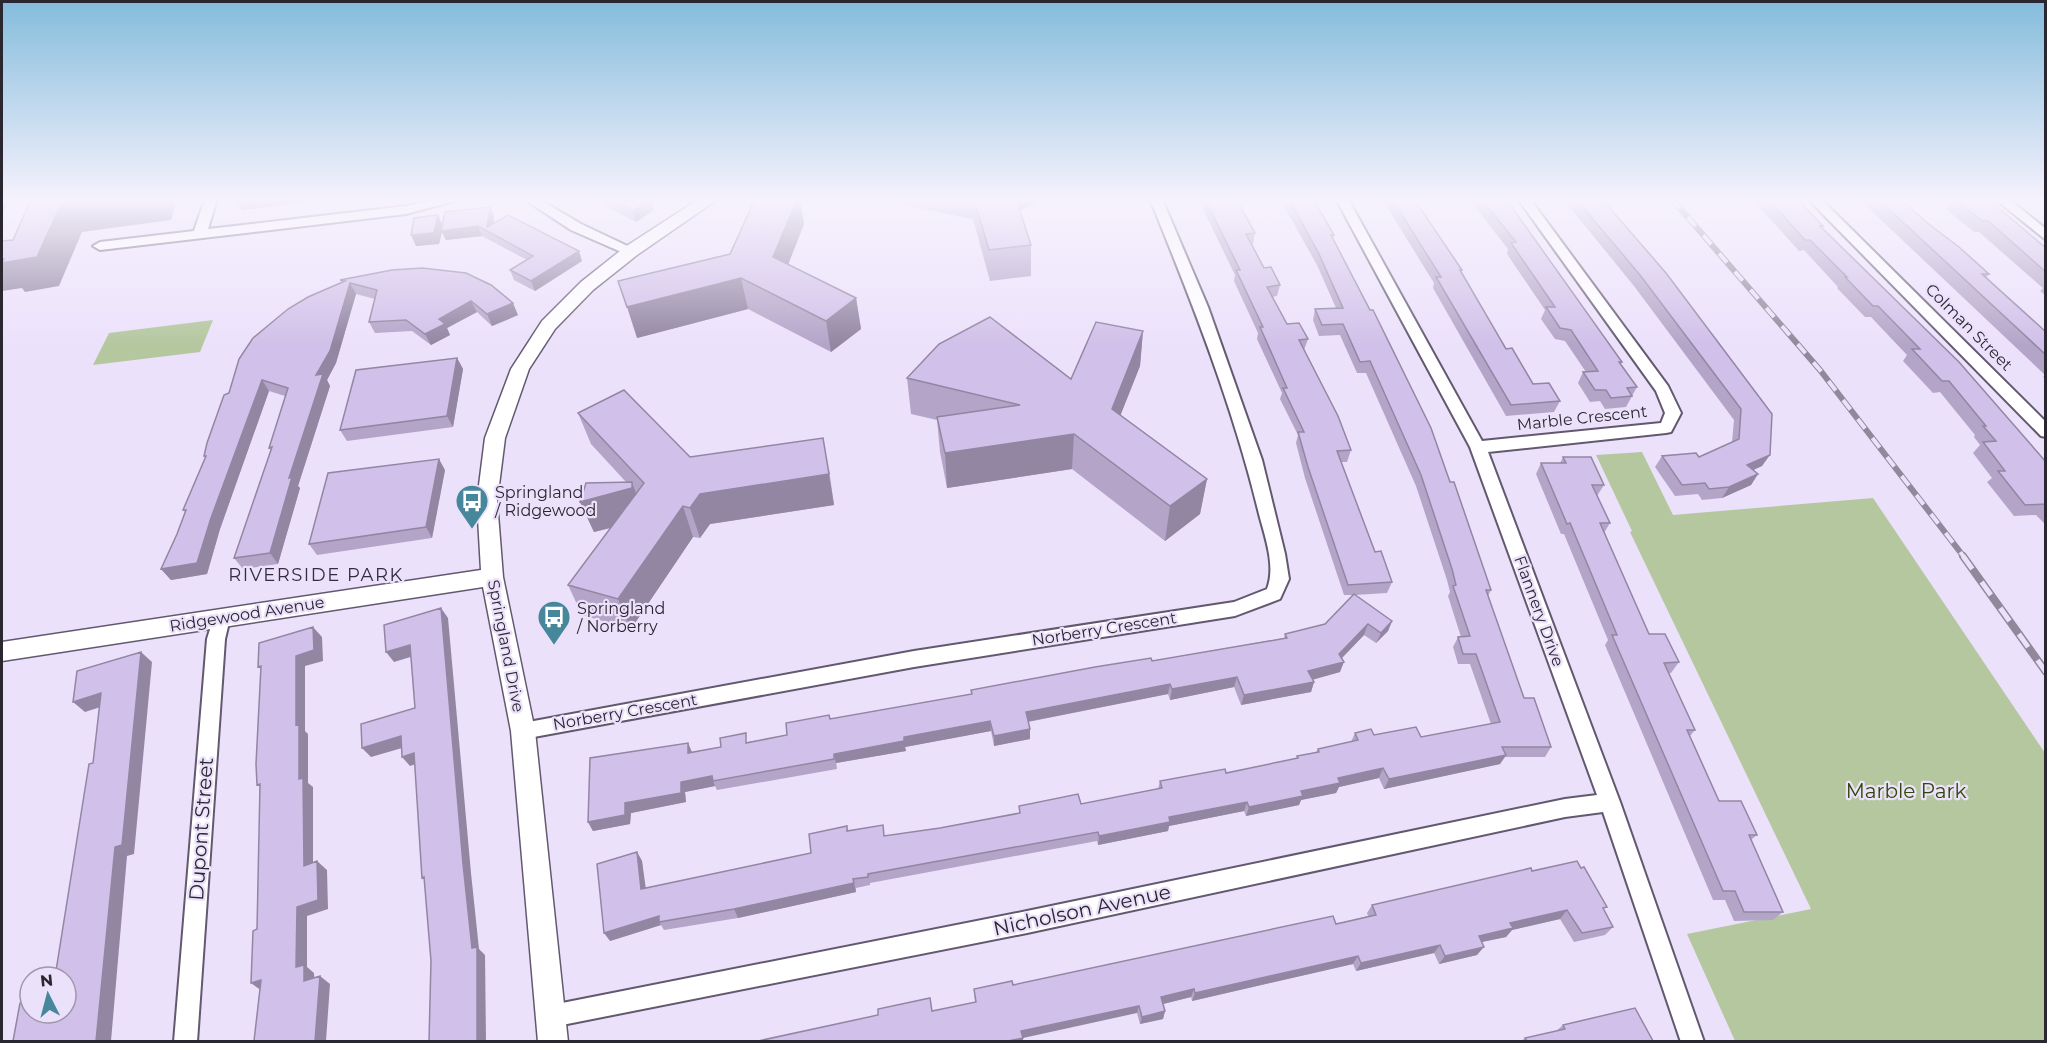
<svg xmlns="http://www.w3.org/2000/svg" width="2047" height="1043" font-family="Montserrat,sans-serif">
<rect width="100%" height="100%" fill="#ece1fb"/>
<path fill="#b4c79f" d="M213 320 200 352 93 365 109 333Z
M1642 452 1673 515 1873 498 2045 753V1041H1735L1687 934 1811 909 1630 532 1632 531 1596 455Z"/>
<g fill="none" stroke-linecap="round" stroke-linejoin="round">
<g stroke="#63596f" stroke-width="4">
<path id="minor" d="M205 199H217L208 229 406 206 438 199H462L406 214 100 250 93 246 100 242 194 231Z
M524 199H539L581 224 638 251 631 255 626 254 571 230Z
M1150 199H1162L1208 307 1262 460 1285 554 1289 579 1280 599 1235 616 914 667 523 739 516 737 513 731 516 725 523 723 914 651 1234 602 1267 589C1276 566 1265 537 1259 514 1233 406 1192 302 1150 199Z
M1336 199H1348L1482 441 1661 423 1665 413 1656 391 1518 199H1530L1668 386 1681 413 1671 432 1666 433 1488 452 1620 802 1704 1042H1681L1603 812 1565 817 1027 933 552 1027 544 1024 541 1016 544 1008 552 1005 1027 911 1565 799 1597 795 1470 447Z
M1808 199H1821L2046 422V437L2041 436Z
M1995 199H2009L2046 229V240Z
M221 611 227 613 230 618 225 639 197 1042H174L207 639 215 613Z"/>
</g>
<g stroke="#63596f" stroke-width="3">
<path id="tertiary" d="M699 199H718L637 255 593 290 555 329 529 369 505 438 497 501 503 577 535 731 568 1042H538L511 731 483 587 2 661V642L481 570 477 501 485 438 511 369 542 321 581 282 625 247Z"/>
</g>
<use href="#minor" fill="#fff" fill-rule="evenodd"/>
<use href="#tertiary" fill="#fff" fill-rule="evenodd"/>
<g stroke="#90899b" stroke-width="6">
<path id="rail-far1" d="M1672 199 1820 370 1964 557"/>
</g>
<g stroke="#90899b" stroke-width="8">
<path id="rail" d="M1963 556 2046 672"/>
</g>
<use href="#rail-far1" stroke="#ece1fb" stroke-width="4" stroke-dasharray="12" stroke-linecap="butt"/>
<use href="#rail" stroke="#ece1fb" stroke-width="5" stroke-dasharray="16" stroke-linecap="butt"/>
</g>
<path fill="#b4a5c8" d="M592 199H651L654 210 636 222Z
M879 199H1043L1020 211 1031 245V276L990 281 973 219 879 200Z
M1198 199H1236L1255 233 1253 244H1252L1264 268 1280 285 1277 296 1272 297 1287 324 1308 339 1304 350 1351 450 1347 462H1341L1375 552 1392 582 1387 593 1355 595 1392 621 1388 631 1376 643 1364 635 1342 658 1340 672 1313 679 1314 682 1311 692 1241 705 1234 687 1170 700 1168 694 1028 722 1030 739 994 746 991 731 905 747 906 751 836 763 837 769 717 790 715 786 685 792 686 802 631 813 630 824 593 831 588 822 688 743 692 752 787 735 830 719 971 694V690L1152 661 1284 638 1285 634 1325 624 1354 595H1344L1305 478 1296 443 1298 435 1280 399 1282 393 1257 339 1258 333 1234 281 1235 275Z
M1280 199H1313L1334 235 1333 239 1450 482 1491 590 1488 596 1524 698 1551 747 1545 757H1505L1500 764 1384 789 1379 778 1339 787 1336 793 1301 800 1299 805 1246 816 1244 811 1169 826 1168 831 1098 845 1097 841 870 883V885L856 888V892L738 918 664 930 661 925 610 941 637 852 642 861 645 888 811 853 847 826 848 831 885 836 940 828 1019 813V806L1081 804 1158 789 1160 781 1226 773 1296 759 1297 756 1316 752 1318 749 1351 742 1355 733 1374 735 1421 737 1491 724 1470 664H1458L1453 647 1458 637H1461L1448 596 1450 592 1447 580 1416 486 1366 373H1357L1340 335 1319 336 1313 320 1315 309 1336 308 1317 265Z
M1382 199H1414L1462 270 1461 273 1506 349 1533 384 1560 401 1554 412 1506 416 1433 288 1434 283Z
M1469 199H1506L1622 362 1621 364 1637 387 1626 407 1605 409 1600 401 1590 402 1578 383 1583 372H1586L1565 341 1555 339 1541 319 1545 310 1507 254 1508 249Z
M1563 199H1602L1772 414 1762 466 1753 470 1758 474 1751 485 1722 498 1702 500 1698 494 1675 496 1655 467 1662 456 1699 457 1732 442 1734 420 1634 286Z
M1752 199H1797L1823 226 1822 228 2046 462V525L2036 515 2014 516 1987 482 1992 478 1973 453 1980 445 1974 437 1975 435 1940 392 1933 393 1903 361 1907 355 1871 317H1865L1837 288 1838 287 1804 250 1799 251Z
M1859 199H1901L1926 222 1989 274 1986 278 2045 332 2046 379 2043 377 2045 375Z
M1942 199H1988L2046 248V296L2040 291 2043 288 1979 232H1974L1946 209 1949 205Z
M2039 199H2046V204Z
M490 207 494 216 493 224 582 261 535 291 514 280 510 270 527 260 482 236 446 240 442 232 439 244 416 246 438 215 442 225Z
M804 224 788 264 856 298 861 329 831 352 748 309 637 338 730 254Z
M392 270 518 315 492 326 477 312 447 328 450 335 431 345 412 331 375 333 369 322 375 299 356 294 336 363 327 380 330 386 298 486 300 488 278 564 243 569 234 558 271 450 269 448 285 396 269 391 220 529 207 574 171 580 161 569 177 534 185 512 183 510 205 458 204 456 229 393 342 283 340 280Z
M1143 331 1140 366 1120 416 1207 479 1200 514 1165 541 1072 469 947 488 940 452 937 420 911 414 907 378 1071 379Z
M457 358 463 369 453 427 347 441 340 430Z
M578 413 690 457 829 469 834 505 710 524 700 538 693 537 631 629 582 615 568 585 611 528 594 532 580 502 626 482 591 444Z
M1563 457 1604 485 1597 496 1610 523 1604 533 1649 634 1679 662 1671 673H1669L1695 730 1690 736 1719 801 1757 835 1751 840 1783 912 1773 920 1734 921 1725 900H1713L1605 645 1608 640 1564 534H1561L1536 474 1541 463H1560Z
M445 470 432 538 317 555 309 544Z
M1532 871 1604 910 1613 927 1605 935 1574 942 1560 919 1512 930 1506 937 1482 942 1477 955 1439 964 1434 953 1356 971 1353 964 1192 1001 1191 997 1163 1004 1165 1011 1163 1019 1140 1024 1137 1013 878 1015 932 1011 975 1002 974 989 1013 985 1336 924 1368 916 1367 913 1372 905Z
M1563 1025 1653 1041H1521L1525 1038 1555 1032Z"/>
<path fill="#9286a3" d="M2 199H9L2 214Z
M94 199H177L171 220 82 232 59 286 25 292 22 288 2 291V259L61 204Z
M255 199H333L242 210 236 201Z
M651 199 654 210 636 222 633 211Z
M797 199H800L804 224 779 288 773 257Z
M1011 199H1043L1011 215Z
M490 207 494 216 492 234 487 227Z
M438 215 443 226H478L482 236 446 240 442 232 439 244 416 246 411 235Z
M579 251 582 261 535 291 531 281Z
M741 278 748 309 637 338 627 307Z
M350 283 356 294 336 363 327 380 330 386 298 486 300 488 278 564 270 553 316 375Z
M856 298 861 329 831 352 826 321Z
M471 301 477 312 447 328 450 335 431 345 425 334 439 319Z
M513 303 518 315 492 326 487 314Z
M1143 331 1140 366 1109 444 1112 409Z
M457 358 463 369 453 427 447 416Z
M262 380 269 391 220 529 207 574 171 580 161 569 211 518Z
M1074 434 1072 469 947 488 945 453Z
M823 438 834 505 710 524 700 538 690 508 700 494Z
M1770 455 1762 466 1740 476 1747 465Z
M439 459 445 470 432 538 426 527Z
M1758 474 1751 485 1722 498 1729 487Z
M1207 479 1200 514 1165 541 1170 506Z
M632 482 643 513 644 519 594 532 580 502Z
M683 506 693 537 631 629 618 599Z
M441 608 448 618 471 873 479 949 485 955 486 1041H477L472 948 463 864Z
M1392 621 1388 631 1376 643 1381 633Z
M1368 624 1364 635 1337 663 1344 662 1340 672 1305 682 1308 671 1339 654Z
M313 627 322 637 323 661 305 666V731L308 734V783L313 787V875L304 866 296 725V656Z
M410 645 417 655 394 662 386 652Z
M141 652 152 662 134 854 127 856 111 1041H96L115 847Z
M1237 677 1234 687 1170 700 1172 689Z
M1314 682 1311 692 1241 705 1244 695Z
M1170 684 1168 694 1026 722V712Z
M101 693 113 703 85 712 73 702Z
M990 721 991 731 905 747 906 751 836 763 837 769 834 754 904 737Z
M1030 729V739L994 746V736Z
M401 736 409 746 371 757 362 748Z
M688 743 692 753H688Z
M414 753 422 762 410 766 402 757Z
M1506 755 1500 764 1384 789 1389 779Z
M1383 768 1379 778 1339 787 1336 793 1301 800 1299 805 1246 816 1249 807 1301 791 1338 778Z
M712 776 713 781 715 786 685 792 686 802 631 813 630 824 593 831 588 822 625 803 681 782Z
M1247 802 1244 811 1169 826 1168 831 1098 845 1099 836 1169 817Z
M637 852 642 861 647 897 641 889Z
M317 861 327 870 328 909 307 916V967L314 973 315 989 304 981 296 967 297 907Z
M853 879 856 892 738 918 734 909Z
M1567 910 1560 919 1512 930 1506 937 1472 944 1479 936 1510 923Z
M659 916V922L661 925 610 941 604 933Z
M1440 945 1434 953 1356 971 1361 963Z
M1484 947 1477 955 1439 964 1445 956Z
M1358 956 1353 964 1192 1001 1195 993Z
M320 976 330 984 326 1041H315Z
M261 980 262 991 251 983Z
M1194 989 1191 997 1159 1005 1161 997Z
M1139 1006 1137 1013 1023 1038V1041H1008L1021 1031Z
M1165 1011 1163 1019 1140 1024 1142 1017Z"/>
<path fill="#d1c0e9" stroke="#9286a3" stroke-width="1.5" d="M31 199H94L61 204 37 257 2 263 4 259H2V241L13 240Z
M237 199H255L236 201Z
M610 199H651L633 211Z
M755 199H797L773 257 856 298 826 321 741 278 627 307 618 281 730 254Z
M974 199H1016L1031 245 989 250Z
M1205 199H1236L1255 233 1246 234 1264 268 1271 267 1280 285 1267 287 1287 324 1299 323 1308 339 1299 340 1338 416 1351 450 1337 451 1375 552 1381 551 1392 582 1348 585 1308 467 1298 432H1304L1283 388H1287L1260 327H1263L1236 270H1240Z
M1289 199H1313L1334 235H1331L1370 310H1373L1431 428 1450 482H1454L1491 590H1486L1524 698H1534L1551 747H1502L1506 755 1389 779 1383 768 1338 778 1340 783 1301 791 1303 796 1249 807 1247 802 1169 817 1170 822 1099 836 1098 832 868 874V877L853 879 854 883 734 909 659 922V916L604 933 597 864 637 852 641 889 811 853 809 834 847 826V831L883 825 884 836 940 828 1020 813 1019 806 1078 794 1081 804 1162 788 1160 781 1225 769 1226 773 1298 758 1297 756 1319 752 1318 749 1358 740 1355 733 1371 729 1374 735 1416 727 1421 737 1500 722 1476 654H1463L1458 637 1470 636 1453 586 1456 585 1452 569 1421 475 1370 361 1360 362 1343 324 1322 325 1315 309 1343 308 1319 254Z
M1392 199H1414L1462 270H1460L1506 349 1512 348 1533 384 1549 383 1560 401 1511 405 1436 277H1441Z
M1481 199H1506L1622 362H1619L1637 387 1627 388 1632 396 1611 398 1606 390H1595L1583 372 1598 371 1571 330 1560 328 1546 307H1555L1511 243 1516 242Z
M1576 199H1602L1666 273 1772 414 1770 455 1747 465 1758 474 1729 487 1709 489 1705 483 1682 485 1662 456 1696 453 1699 457 1739 439 1741 409 1640 275Z
M1768 199H1797L1823 226H1820L1959 362 2046 462V504L2025 505 1998 471H2005L1983 442 1996 441 1983 426H1986L1949 381H1942L1912 349H1920L1878 306H1873L1845 277H1847L1810 240H1805Z
M1878 199H1901L1926 222 1959 247 1989 274H1982L2046 332V355Z
M1955 199H1988L2046 248V272L1988 221H1982Z
M490 207 487 227 508 215 579 251 531 281 510 270 533 256 478 226 441 231 445 212Z
M438 215 434 233 411 235 414 218Z
M422 268 466 273 491 285 513 303 487 314 471 301 439 319 445 324 425 334 406 320 369 322 377 290 350 283 330 351 316 375 323 374 289 478 292 477 270 553 234 558 272 447 269 448 288 388 262 380 211 518 197 563 161 569 177 534 186 510H183L206 456H204L207 443 224 395 229 393 239 359 253 338 288 309 308 297 345 281 340 280 392 270Z
M990 317 1071 379 1096 322 1143 331 1112 409 1207 479 1170 506 1074 434 945 453 937 417 1020 405 907 378 939 344Z
M457 358 447 416 340 430 356 370Z
M624 390 690 457 823 438 829 474 700 494 690 508 683 506 618 599 568 585 644 483 578 413Z
M1563 457H1591L1604 485H1592L1610 523H1600L1649 634H1665L1679 662 1664 663 1695 730H1687L1719 801H1741L1757 835H1749L1783 912H1744L1735 891H1723L1612 635H1617L1570 523 1567 524 1541 463H1566Z
M439 459 426 527 309 544 328 473Z
M632 482V488L580 502 586 483Z
M1354 594 1392 621 1381 633 1368 624 1339 654 1344 662 1308 671 1314 682 1244 695 1237 677 1172 689 1170 684 1026 712 1030 729 994 736 990 721 904 737V741L834 754V759L713 781 712 776 681 782V793L625 803V815L588 822 590 758 688 743V753L721 747 720 738 746 733V743L787 735 786 723 829 715 830 719 972 694 971 690 1095 667 1151 658 1152 661 1287 638 1285 634 1325 624Z
M441 608 463 864 472 948 477 947V1041H429L431 961 424 877 422 878 414 753 402 757 401 736 362 748 361 724 415 708 410 645 386 652 384 625Z
M313 627 314 650 296 656V725L299 724V779L303 778 304 866 317 861 318 900 297 907 296 967 304 965V981L320 976 315 1041H254L261 980 251 983 253 931 257 929 260 784 257 785 256 764 261 666 258 667 259 643Z
M141 652 122 845 115 847 96 1041H13L20 1003 30 999V1013H66V977H55L89 764 93 763 101 693 73 702 77 671Z
M1577 861 1581 868 1584 867 1607 907 1603 908 1613 927 1582 933 1567 910 1510 923 1513 928 1479 936 1484 947 1445 956 1440 945 1361 963 1358 956 1195 993 1194 989 1161 997 1165 1011 1142 1017 1139 1006 1021 1031 1023 1038 1008 1041H758L878 1015V1009L930 998 932 1011 976 1002 974 989 1012 981 1013 985 1333 916 1336 924 1376 915 1372 905 1531 868 1532 871Z
M1635 1008 1653 1041H1527L1525 1038 1565 1029 1563 1025Z"/>
<linearGradient id="sky" x2="0" y2="1"><stop stop-color="#84bcdc"/><stop offset="0.58" stop-color="#f6f2fd"/><stop offset="1" stop-color="#f6f2fd" stop-opacity="0"/></linearGradient>
<rect width="2047" height="345" fill="url(#sky)"/>
<defs>
<g id="bus-pin" transform="scale(1.725)"><path d="M0 17L-7.5 6A9.5 9.5 0 1 1 7.5 6Z" fill="#47879b" stroke="#ece1fb"/><path d="M-5-6H5V4H4V6H2V4H-2V6H-4V4H-5ZM-3.5-4V0h7V-4ZM-3.5 1.2v1.5H-2V1.2ZM2 1.2v1.5H3.5V1.2Z" fill="#fff"/></g>
</defs>
<g fill-rule="evenodd">
<use href="#bus-pin" x="472" y="501"/>
<use href="#bus-pin" x="554" y="617"/>
</g>
<g text-anchor="middle" dominant-baseline="central" stroke-width="4.5" stroke-linejoin="round" paint-order="stroke">
<g font-size="16" fill="#2b2731" stroke="#ece1fb">
<text transform="translate(1969 327) rotate(45)">Colman Street</text>
<text transform="translate(1582 418) rotate(-6)">Marble Crescent</text>
<text transform="translate(1539 611) rotate(70)">Flannery Drive</text>
<text transform="translate(247 614) rotate(-9)">Ridgewood Avenue</text>
<text transform="translate(1104 629) rotate(-9)">Norberry Crescent</text>
<text transform="translate(506 646) rotate(79)">Springland Drive</text>
<text transform="translate(625 712) rotate(-10)">Norberry Crescent</text>
</g>
<g font-size="16" fill="#2b2731" stroke="#ece1fb" text-anchor="start">
<text x="495" y="492">Springland<tspan x="495" dy="18">/ Ridgewood</tspan></text>
<text x="577" y="608">Springland<tspan x="577" dy="18">/ Norberry</tspan></text>
</g>
<g font-size="18" letter-spacing="1.5" fill="#342c40" stroke="#ece1fb">
<text x="316" y="575">RIVERSIDE PARK</text>
</g>
<g font-size="20" fill="#304708" stroke="#ece1fb">
<text x="1906" y="791">Marble Park</text>
</g>
<g font-size="20" fill="#2b2731" stroke="#ece1fb">
<text transform="translate(201 829) rotate(-86)">Dupont Street</text>
<text transform="translate(1082 910) rotate(-12)">Nicholson Avenue</text>
</g>
</g>
<rect width="2047" height="1043" fill="none" stroke="#2b2731" stroke-width="6"/>
<g transform="translate(48 995) rotate(354)"><circle r="28" fill="#ece1fb" stroke="#9f97aa" stroke-width="1.5"/>
<path d="M0-4.5L10 22L0 15L-10 22Z" fill="#47879b"/>
<text y="-9" font-size="16" font-weight="bold" text-anchor="middle" fill="#2b2731">N</text>
</g>
</svg>
